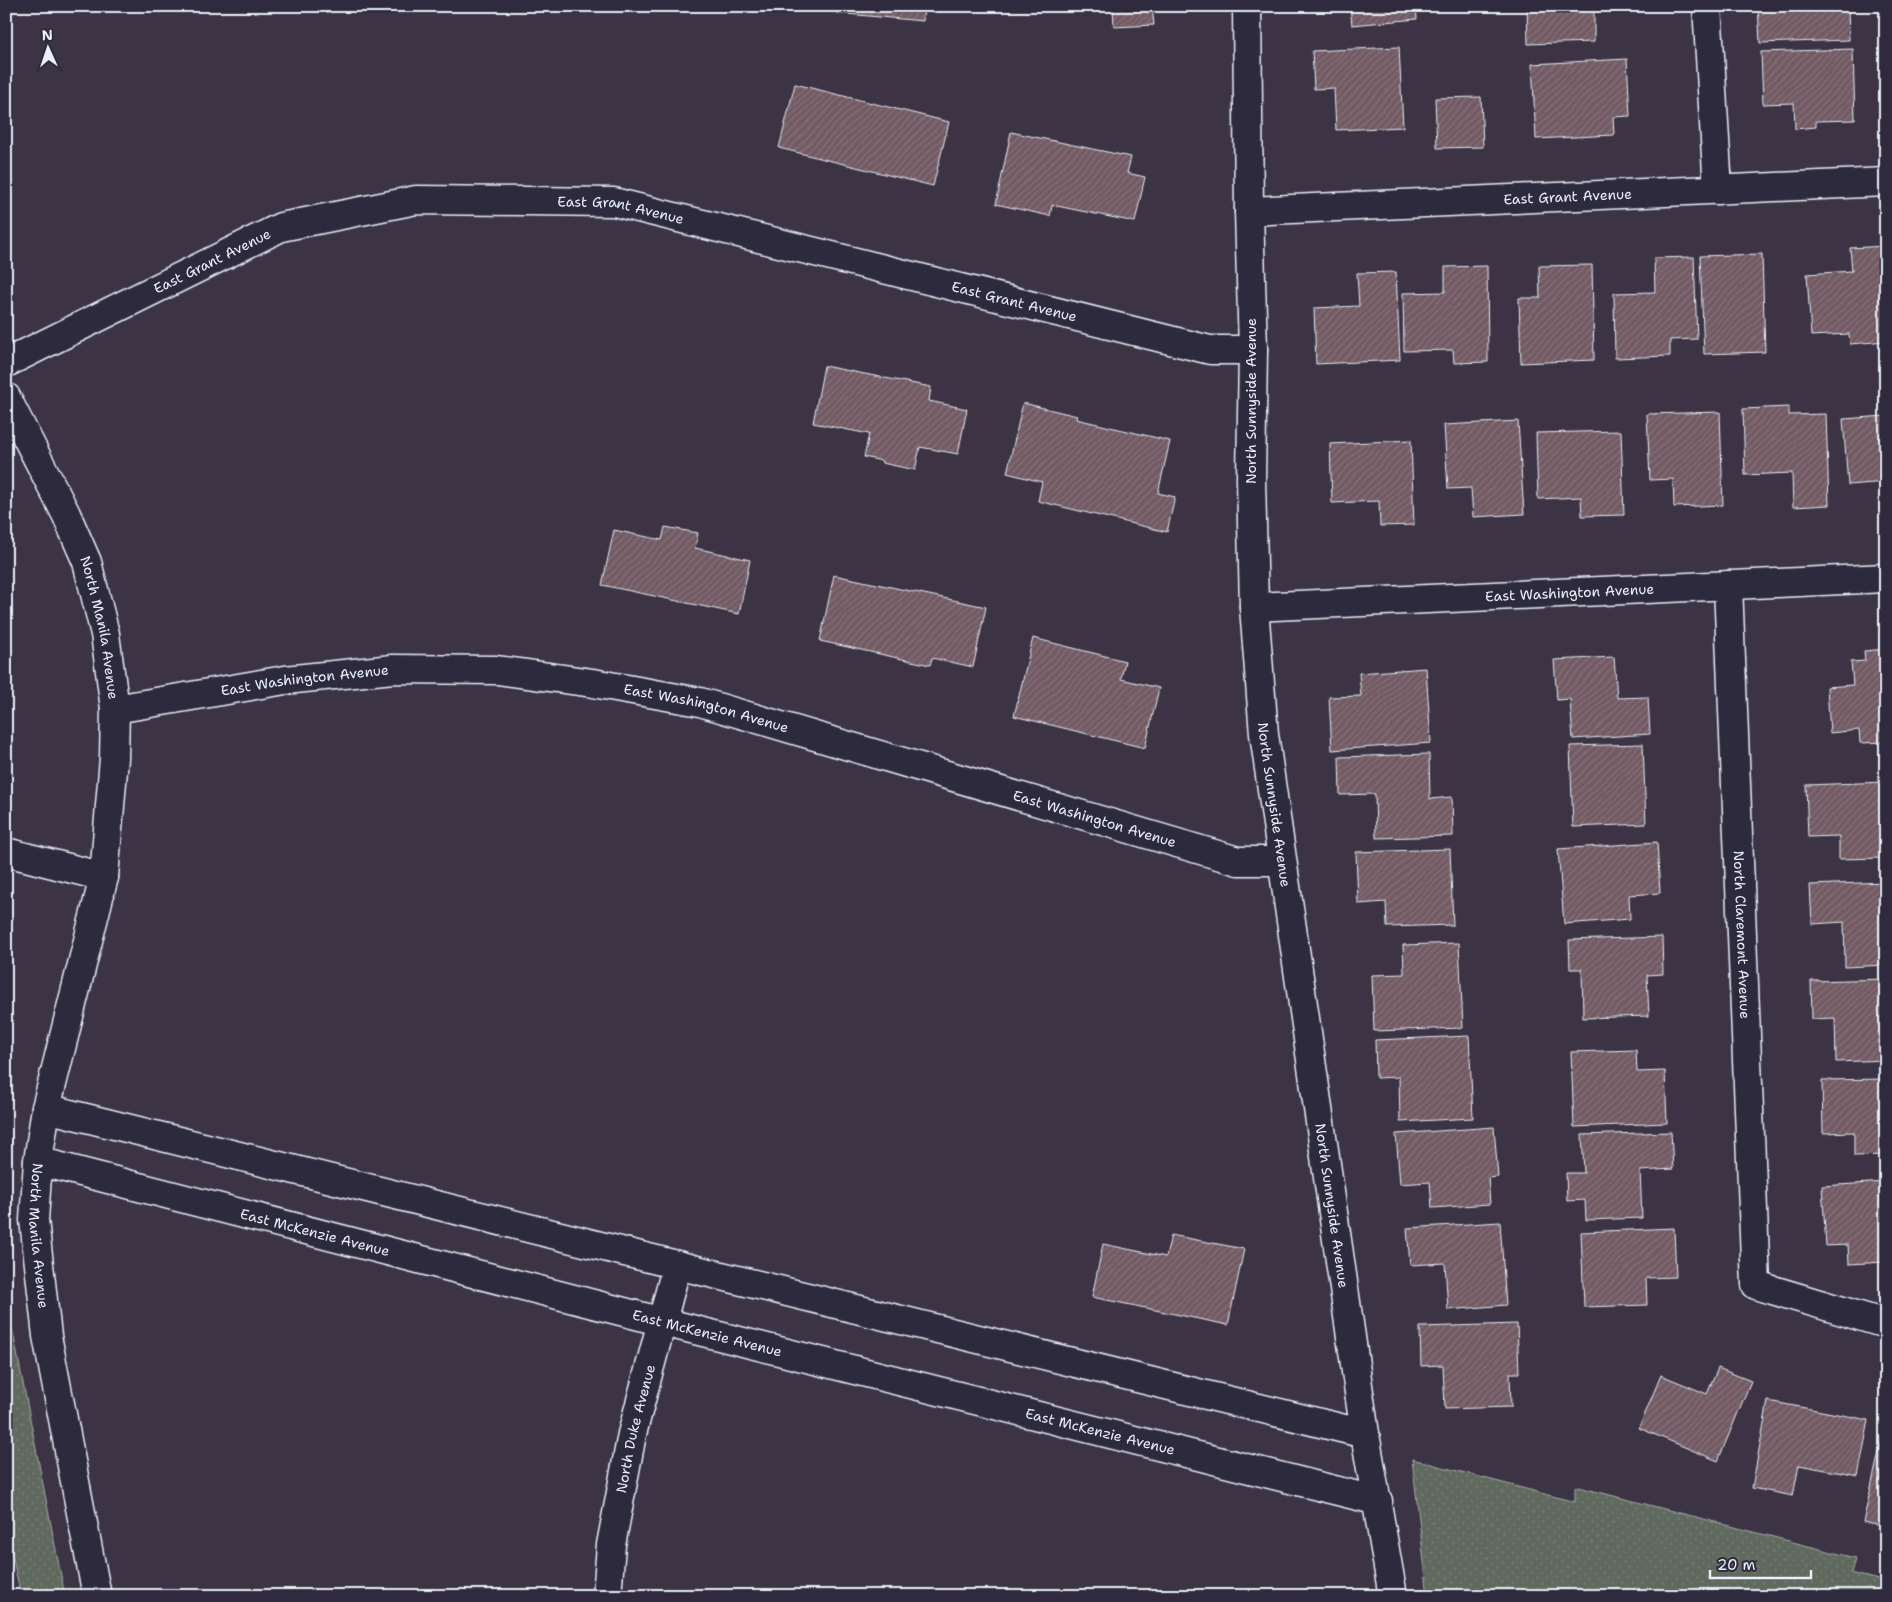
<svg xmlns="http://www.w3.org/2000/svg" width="1892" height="1602" font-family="'Shantell Sans',sans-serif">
<defs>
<pattern id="grass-dots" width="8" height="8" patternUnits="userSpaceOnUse" patternTransform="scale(1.25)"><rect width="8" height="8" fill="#5f695d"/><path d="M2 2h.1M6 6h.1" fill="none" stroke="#767f75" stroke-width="1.8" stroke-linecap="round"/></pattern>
<pattern id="building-hatch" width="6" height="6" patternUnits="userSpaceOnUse" patternTransform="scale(1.25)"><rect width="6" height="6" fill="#725a63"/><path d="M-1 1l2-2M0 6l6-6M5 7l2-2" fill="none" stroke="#86727a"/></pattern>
</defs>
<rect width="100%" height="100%" fill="#3c3445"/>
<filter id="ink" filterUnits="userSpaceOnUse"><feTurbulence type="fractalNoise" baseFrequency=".02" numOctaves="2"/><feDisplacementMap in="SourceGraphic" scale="10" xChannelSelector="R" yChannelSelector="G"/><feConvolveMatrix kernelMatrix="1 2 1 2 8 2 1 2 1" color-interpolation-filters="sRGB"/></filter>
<g filter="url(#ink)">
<path fill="url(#grass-dots)" stroke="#a4adaa" d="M6 1300 7 1302 65 1596H21L6 1527Z
M1412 1459 1575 1502V1486L1855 1558 1851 1573 1886 1582V1596H1428Z"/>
<path fill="url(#building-hatch)" stroke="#e8f1f8" d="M836 6H924L923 21 836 13Z
M1113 6H1152L1154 25 1114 27Z
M1350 6H1416L1417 19 1352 25Z
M1527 6H1623V10L1594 11V42L1528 44Z
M1758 6H1848L1849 40 1760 43Z
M1399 47 1403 127 1336 130 1334 88 1314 89 1312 51Z
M1853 49 1855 120 1816 121V127L1795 129 1794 103 1763 104 1761 52Z
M1627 59 1630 116 1613 117 1614 135 1536 139 1532 64Z
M795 84 949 122 933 186 779 148Z
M1481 97 1483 147 1437 148 1435 98Z
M1011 132 1131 157 1127 173 1145 177 1135 222 1052 205 1050 216 996 204Z
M1886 246V341L1850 344 1849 334 1811 336 1807 274 1852 271 1850 248Z
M1762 254 1765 352 1704 354 1700 256Z
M1694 257 1697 339 1670 340V356L1615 358 1614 293 1655 292 1654 258Z
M1592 265 1594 360 1521 363 1519 298H1540L1539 266Z
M1487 266 1488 362 1454 363 1453 350 1404 351 1403 293 1445 292V267Z
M1396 272 1400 360 1316 364 1314 308 1359 306 1357 273Z
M824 366 931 387 929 401 967 409 958 454 920 447 915 470 882 463V461L864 457 869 434 813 423Z
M1023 403 1077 416 1076 419 1170 441 1158 493 1175 497 1167 532 1038 501 1042 482 1007 473Z
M1789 407V415L1826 414 1829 505 1793 507 1792 473 1745 475 1743 409Z
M1720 412 1723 505 1674 507 1673 479 1650 480 1647 414Z
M1886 416V482L1848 485 1843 419Z
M1518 421 1524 514 1473 517 1471 488 1448 489 1444 425Z
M1621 431 1624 515 1582 516 1581 497 1538 499 1536 433Z
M1411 440 1414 525 1380 526 1379 501 1332 503 1330 444Z
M665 527 698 533 695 548 750 560 739 614 602 585 614 530 662 540Z
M834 575 986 607 973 667 932 658 930 665 820 641Z
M1033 638 1125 661 1121 679 1159 688 1145 748 1014 716Z
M1886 649V742L1860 743 1859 730 1830 733 1827 687 1853 685 1851 662 1865 661 1864 651Z
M1614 657 1617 698 1648 697 1650 734 1573 739 1570 699 1557 700 1554 660Z
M1426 668 1431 743 1332 750 1329 697 1361 696 1359 673Z
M1643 744 1646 824 1573 827 1570 746Z
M1429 754 1430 799 1452 797 1453 836 1376 838 1375 794 1340 795 1339 757Z
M1886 782V858L1839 859V836L1808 837 1806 785Z
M1657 842 1660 893 1629 895 1630 919 1564 924 1558 849Z
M1450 849 1453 925 1387 927 1386 902 1358 904 1356 852Z
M1886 882V965L1845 967 1844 922 1812 924 1810 885Z
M1662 937 1663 974 1647 975 1649 1016 1583 1018 1582 969H1570L1569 940Z
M1459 943 1463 1028 1374 1031 1372 975 1404 974 1403 945Z
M1886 979V1060L1836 1062 1835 1018 1812 1019 1811 981Z
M1469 1036 1473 1118 1400 1122 1399 1077 1376 1078 1375 1040Z
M1636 1050 1637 1072 1665 1071 1667 1123 1574 1127 1571 1052Z
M1886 1079V1155L1854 1156V1132L1823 1133 1822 1080Z
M1494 1127 1498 1177 1488 1178 1490 1204 1432 1208 1430 1182 1400 1184 1396 1134Z
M1671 1132 1673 1169 1640 1171 1642 1218 1586 1220 1585 1200 1567 1201 1566 1173H1584L1582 1135Z
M1886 1182V1262L1849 1264 1848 1245 1826 1246 1822 1186Z
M1500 1222 1506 1305 1448 1310 1445 1263 1410 1265 1407 1228Z
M1674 1228 1676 1277 1646 1278 1647 1305 1584 1307 1581 1232Z
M1171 1235 1244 1249 1228 1325 1092 1297 1103 1244 1166 1257Z
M1517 1324 1519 1373H1510L1511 1407 1445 1409 1443 1365 1421 1366 1420 1327Z
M1718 1368 1751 1381 1718 1461 1639 1428 1661 1375 1707 1394Z
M1768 1401 1869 1420 1858 1476 1799 1465 1793 1496 1752 1488Z
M1885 1426H1886V1527L1863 1522Z"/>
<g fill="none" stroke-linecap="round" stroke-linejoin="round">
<g stroke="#e8f1f8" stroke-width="31">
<g id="street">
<path id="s1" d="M1247 6 1249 211 1253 350 1251 479 1254 607 1264 734 1365 1434 1393 1596"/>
<path d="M1707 6 1718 190"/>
<path id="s2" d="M1249 211 1886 182"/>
<path id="s3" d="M6 363 281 227 416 200 614 202 1210 350H1253"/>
<path id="s4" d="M6 397 66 514 87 562 105 634 115 709 114 758 104 877 46 1108 38 1161 34 1220 47 1336 97 1596"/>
<path id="s5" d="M1728 585 1756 1285 1886 1324"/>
<path id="s6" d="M1254 607 1886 578"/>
<path id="s7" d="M115 709 285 680 393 669 497 670 593 683 700 702 1238 861H1281"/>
<path d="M6 852 104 877"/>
<path d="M46 1108 677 1265 1365 1434"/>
<path id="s8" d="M38 1161 663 1322 1378 1501"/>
<path id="s9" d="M607 1596 611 1545 632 1434 677 1265"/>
</g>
</g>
<use href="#street" stroke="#2f2a3d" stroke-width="28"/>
</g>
</g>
<g text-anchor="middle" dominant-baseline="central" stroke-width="4.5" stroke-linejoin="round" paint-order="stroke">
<g font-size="14" fill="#e8f1f8" stroke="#2f2a3d">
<text stroke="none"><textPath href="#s2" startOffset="319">East Grant Avenue</textPath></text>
<text stroke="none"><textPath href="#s3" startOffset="650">East Grant Avenue</textPath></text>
<text stroke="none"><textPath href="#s3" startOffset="230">East Grant Avenue</textPath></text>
<text stroke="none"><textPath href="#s3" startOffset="1055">East Grant Avenue</textPath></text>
<text transform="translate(1251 401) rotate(-90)">North Sunnyside Avenue</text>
<text stroke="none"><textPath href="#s6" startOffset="316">East Washington Avenue</textPath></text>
<text stroke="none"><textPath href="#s4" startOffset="251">North Manila Avenue</textPath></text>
<text stroke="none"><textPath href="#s7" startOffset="192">East Washington Avenue</textPath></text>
<text stroke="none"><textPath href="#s7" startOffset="598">East Washington Avenue</textPath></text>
<text stroke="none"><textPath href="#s1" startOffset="800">North Sunnyside Avenue</textPath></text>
<text stroke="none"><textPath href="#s7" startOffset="1002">East Washington Avenue</textPath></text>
<text stroke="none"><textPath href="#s5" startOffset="350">North Claremont Avenue</textPath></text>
<text stroke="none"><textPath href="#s1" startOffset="1205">North Sunnyside Avenue</textPath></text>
<text stroke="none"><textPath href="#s8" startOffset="286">East McKenzie Avenue</textPath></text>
<text stroke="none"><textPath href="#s4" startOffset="869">North Manila Avenue</textPath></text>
<text stroke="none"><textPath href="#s8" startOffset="691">East McKenzie Avenue</textPath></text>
<text stroke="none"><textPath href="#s9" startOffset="170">North Duke Avenue</textPath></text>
<text stroke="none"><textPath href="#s8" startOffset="1096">East McKenzie Avenue</textPath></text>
</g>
</g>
<rect width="1892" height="1602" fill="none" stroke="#2f2a3d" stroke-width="25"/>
<rect x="12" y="12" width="1867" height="1577" fill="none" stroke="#e8f1f8" stroke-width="2" filter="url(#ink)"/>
<g transform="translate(48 48) rotate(357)" stroke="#2f2a3d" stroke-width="4" paint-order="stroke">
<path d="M0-4L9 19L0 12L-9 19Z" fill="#e8f1f8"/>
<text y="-8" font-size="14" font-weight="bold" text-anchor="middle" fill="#e8f1f8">N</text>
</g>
<path d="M1710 1570v8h101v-8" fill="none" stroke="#e8f1f8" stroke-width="2.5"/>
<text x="1717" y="1570" font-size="15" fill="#e8f1f8" stroke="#2f2a3d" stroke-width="4" paint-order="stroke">20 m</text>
</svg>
